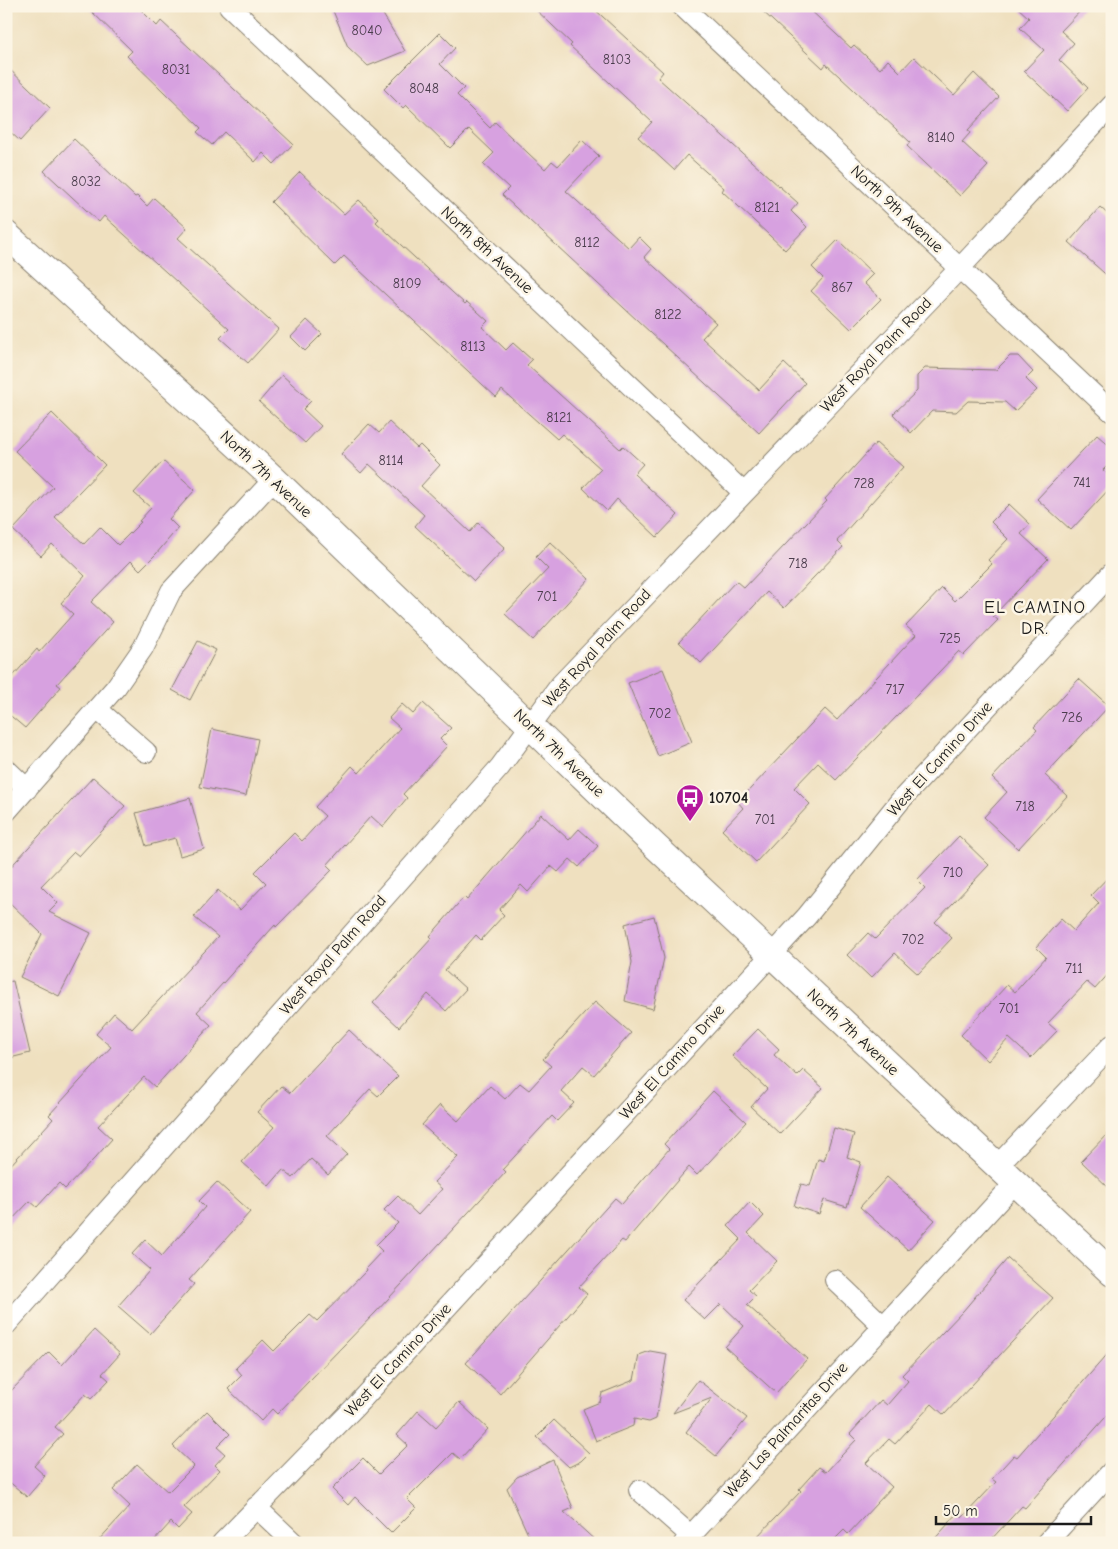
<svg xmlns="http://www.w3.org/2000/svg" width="1118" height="1549" font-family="'Comic Neue',sans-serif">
<rect width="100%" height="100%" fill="#fcf5e5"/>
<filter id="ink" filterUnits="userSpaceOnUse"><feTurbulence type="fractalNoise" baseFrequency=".02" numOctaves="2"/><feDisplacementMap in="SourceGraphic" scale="10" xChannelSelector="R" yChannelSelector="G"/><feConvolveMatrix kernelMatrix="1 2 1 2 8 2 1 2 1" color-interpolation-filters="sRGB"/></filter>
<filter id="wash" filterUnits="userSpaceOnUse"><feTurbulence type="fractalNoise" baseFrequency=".0096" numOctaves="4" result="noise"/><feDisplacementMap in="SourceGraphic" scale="20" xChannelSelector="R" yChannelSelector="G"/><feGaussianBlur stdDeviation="1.12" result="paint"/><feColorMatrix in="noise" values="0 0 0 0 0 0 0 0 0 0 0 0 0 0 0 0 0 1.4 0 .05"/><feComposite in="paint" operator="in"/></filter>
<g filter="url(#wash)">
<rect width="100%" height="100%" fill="#efe0bf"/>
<g id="blocks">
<path fill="#d7a1e0" d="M86 6H137L157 26 161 21 293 144 274 164 263 153 255 162 224 132 212 145 197 132 201 128 127 56 132 51Z
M331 6H378L405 51 368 66 348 47Z
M532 6H591L663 72 658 78 798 203 791 211 807 227 785 250 722 191 724 188 687 155 674 170 638 137 652 122 570 46 572 44Z
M757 6H806L851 48 854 45 880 69 888 60 900 72 914 57 954 95 974 73 999 97 968 130 970 133 962 142 988 166 960 196 907 146 910 142 826 64 823 68Z
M1016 6H1085L1061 31 1074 43 1059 60 1088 88 1067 111 1024 71 1044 50 1020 28 1029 18Z
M440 33 455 48 440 64 464 88 457 95 490 128 495 122 545 169 552 161 558 166 582 140 599 156 566 191 629 248 639 237 651 249 644 257 716 323 702 338 759 390 784 363 805 383 759 433 502 195 509 188 483 164 494 153 469 129 450 148 406 105 403 108 384 89Z
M6 66 50 108 20 141 6 128Z
M74 139 135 197 137 196 147 206 154 198 187 228 178 238 279 329 248 363 220 338 229 329 104 216 99 222 44 171Z
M300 172 344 214 359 200 379 219 376 222 465 304 467 302 488 321 482 327 506 350 513 343 532 360 527 365 620 449 623 446 643 464 634 474 678 515 657 537 617 499 607 511 583 488 601 469 562 434 557 439 502 390 496 397 344 256 335 265 271 202Z
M1100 207 1112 218V280L1069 242Z
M838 240 873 274 864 283 881 299 851 329 811 291 823 278 812 267Z
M307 320 322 334 305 351 291 337Z
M1010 356H1018L1033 372 1026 379 1037 390 1015 411 1005 402 968 401 956 412 932 411 911 433 893 414 917 391V376L925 368 996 370Z
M282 375 311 401 303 409 321 426 305 443 259 402Z
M52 413 105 465 55 517 84 544 100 527 118 545 141 522 139 521 151 508 134 493 163 461 195 490 169 519 178 528 156 554 140 570 131 561 91 602 113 622 57 684 61 687 25 728 6 712V684L37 649 39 652 73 614 61 603 85 576 52 544 41 556 13 530 53 487 15 451Z
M389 422 417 448 420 445 440 465 421 486 470 532 478 523 505 548 474 581 415 526 424 515 369 464 361 473 341 454 369 424 379 433Z
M1097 435 1112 448V461L1103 470 1112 478V486L1071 530 1037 499Z
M876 443 903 467 837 541 843 547 784 608 767 592 701 663 679 642 736 581 744 588 827 501 825 499Z
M1009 504 1030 524 1021 534 1048 559 993 616 998 620 964 655 959 651 836 780 818 763 794 788 810 804 756 862 722 830 743 808 738 802 825 709 837 720 916 635 906 626 942 588 955 601 992 564 988 560 1008 539 991 522Z
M550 542 589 579 533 640 505 614 548 569 536 557Z
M198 641 216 650 190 700 172 690Z
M663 669 692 742 658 756 628 683Z
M1079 679 1109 706 1045 775 1067 796 1018 849 984 817 1007 792 992 778 1037 730 1034 727Z
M423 703 451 728 440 739 447 746 403 794 407 798 383 827 371 816 327 865 332 870 276 927 275 925 197 1012 211 1025 155 1087 144 1077 98 1126 112 1139 95 1158 65 1189 59 1183 37 1207 30 1201 6 1226V1170L53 1119 49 1115 111 1047 96 1034 114 1013 132 1029 218 937 194 917 218 890 240 910 266 883 255 872 294 833 302 841 325 816 315 807 352 766 359 773 400 728 389 718 402 704 413 714Z
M212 729 258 739 246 796 200 787Z
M93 777 125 806 79 856 74 852 41 886 58 903 49 912 91 933 59 996 20 977 42 934 6 899V872Z
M190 798 204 849 180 856 175 838 146 846 136 813Z
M541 814 569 840 579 829 598 846 579 867 570 859 558 872 551 866 528 892 521 885 499 910 504 915 481 940 476 935 445 970 466 989 446 1011 428 994 399 1027 373 1003 432 938 430 936 464 897 467 900Z
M959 836 989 865 935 922 952 938 918 974 895 953 871 978 847 955 868 933 875 939 925 888 917 880Z
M1112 873V970L1095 989 1087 982 1048 1023 1057 1031 1031 1058 1009 1038 988 1061 961 1035 1007 985 1015 992 1046 957 1036 947 1061 919 1074 931 1099 903 1091 895Z
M654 916 664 958 653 1009 625 1001 632 962 625 924Z
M13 981 30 1053 6 1059V982Z
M595 1002 631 1033 594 1075 583 1066 561 1091 574 1103 557 1121 552 1116 503 1169 506 1172 376 1312 277 1414 272 1409 261 1421 228 1389 242 1375 236 1368 263 1340 274 1351 310 1315 317 1321 367 1270 366 1268 382 1251 376 1245 398 1223 384 1210 398 1196 418 1215 442 1189 434 1182 458 1157 422 1125 440 1105 458 1121 490 1086 505 1099 520 1083 529 1090 551 1066 543 1059Z
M758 1029 779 1049 774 1055 797 1076 803 1070 823 1088 780 1134 751 1107 767 1089 732 1056Z
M349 1030 398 1076 378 1096 370 1089 327 1136 347 1154 328 1175 311 1159 293 1178 283 1170 269 1186 242 1162 274 1127 257 1112 281 1086 290 1093Z
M713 1091 746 1122 697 1175 689 1167 625 1242 622 1240 579 1287 587 1294 500 1394 466 1363 615 1198 622 1204 669 1149 664 1144Z
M834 1128 854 1134 847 1157 861 1162 847 1207 824 1200 819 1214 794 1206 801 1184 810 1186 818 1159 824 1161Z
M1112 1129V1191L1081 1161Z
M887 1177 935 1220 908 1250 860 1207Z
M217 1182 250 1212 189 1280 194 1284 150 1334 118 1306 150 1270 132 1254 145 1240 162 1256 205 1207 199 1201Z
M750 1202 764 1216 748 1233 777 1261 749 1290 756 1296 747 1305 807 1359 776 1393 725 1347 744 1326 721 1304 705 1320 683 1300 741 1239 728 1226Z
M1008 1258 1053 1298 944 1415 932 1404 895 1444 889 1439 866 1463 892 1487 848 1534 844 1530 831 1543H751L801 1491 799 1489 819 1467 826 1472 856 1440 850 1434 881 1400 887 1405 908 1381 902 1375 963 1311Z
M94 1330 120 1354 102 1374 109 1380 91 1399 85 1394 55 1427 63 1434 34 1466 45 1476 27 1497 6 1479V1396L49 1352 62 1365Z
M1112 1349V1410L1025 1508 1022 1506 988 1543H931L958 1513 963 1517 996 1482 992 1479 1014 1455 1017 1457Z
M650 1351 667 1354 656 1419 649 1422 634 1419 633 1426 596 1441 583 1409 600 1402 602 1393 634 1380 639 1355Z
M698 1380 747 1418 716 1456 686 1432 712 1398 673 1413Z
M459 1402 488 1429 460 1459 453 1453 407 1499 416 1508 391 1533 355 1497 348 1505 332 1489 363 1458 379 1474 408 1445 397 1435 418 1411 436 1427Z
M207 1411 230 1434 217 1447 225 1454 215 1465 220 1470 184 1507 192 1514 178 1529 171 1522 152 1543H96L130 1506 113 1490 137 1464 168 1492 194 1466 173 1446Z
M554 1420 589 1453 581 1461 569 1467 537 1437Z
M553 1460 573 1508 564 1512 598 1543H532L507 1488 517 1477Z"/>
</g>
</g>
<g filter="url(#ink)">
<use href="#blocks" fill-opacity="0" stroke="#867e6e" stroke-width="1"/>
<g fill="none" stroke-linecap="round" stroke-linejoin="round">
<g stroke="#867e6e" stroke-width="22">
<path id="minor" d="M229 6 744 493
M682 6 1112 412
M97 709 146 752
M6 769 27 789
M6 812 116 687 143 648 171 591 274 479
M997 1166 1112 1045
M835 1280 882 1325
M6 1325 500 767 561 684 960 268 1112 105
M639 1490 690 1535
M256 1507 294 1543
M222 1543 355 1407 807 916 900 801 1112 573
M684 1543 1015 1183
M1046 1543 1112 1471"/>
</g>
<g stroke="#867e6e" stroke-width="28">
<path id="major" d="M6 234 274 479 654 845 1112 1273"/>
</g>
<use href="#minor" stroke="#fff" stroke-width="20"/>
<use href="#major" stroke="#fff" stroke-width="26"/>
</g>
</g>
<defs>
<g id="bus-pin" transform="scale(1.4375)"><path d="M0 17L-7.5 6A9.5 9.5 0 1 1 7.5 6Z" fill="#b5179e" stroke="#fcf5e5"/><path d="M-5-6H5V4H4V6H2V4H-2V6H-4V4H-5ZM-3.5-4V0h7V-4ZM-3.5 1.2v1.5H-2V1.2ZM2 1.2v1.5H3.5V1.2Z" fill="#fff"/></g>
</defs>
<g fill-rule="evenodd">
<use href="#bus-pin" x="690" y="798"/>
</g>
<g text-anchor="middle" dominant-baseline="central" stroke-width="5" stroke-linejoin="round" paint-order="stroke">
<g font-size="14" fill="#4b3d4d">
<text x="367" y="30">8040</text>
<text x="617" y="59">8103</text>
<text x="176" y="69">8031</text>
<text x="424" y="88">8048</text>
<text x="941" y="137">8140</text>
<text x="86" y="181">8032</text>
<text x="767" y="207">8121</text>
<text x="587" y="242">8112</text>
<text x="407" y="283">8109</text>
<text x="842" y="287">867</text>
<text x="668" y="314">8122</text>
<text x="473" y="346">8113</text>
<text x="559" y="417">8121</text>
<text x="391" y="460">8114</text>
<text x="1082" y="482">741</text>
<text x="864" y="483">728</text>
<text x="798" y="563">718</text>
<text x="547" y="596">701</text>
<text x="950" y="638">725</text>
<text x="895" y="689">717</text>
<text x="660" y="713">702</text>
<text x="1072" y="717">726</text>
<text x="1025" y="806">718</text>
<text x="765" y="819">701</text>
<text x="953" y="872">710</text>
<text x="913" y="939">702</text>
<text x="1074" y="968">711</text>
<text x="1009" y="1008">701</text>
</g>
<g font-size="16" fill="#1c1c1c" stroke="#fcf5e5">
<text transform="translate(897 209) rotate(43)">North 9th Avenue</text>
<text transform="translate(487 250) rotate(43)">North 8th Avenue</text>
<text transform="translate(876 355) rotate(-46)">West Royal Palm Road</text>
<text transform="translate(266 474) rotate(43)">North 7th Avenue</text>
<text transform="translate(597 648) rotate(-48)">West Royal Palm Road</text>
<text transform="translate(559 753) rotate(44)">North 7th Avenue</text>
<text transform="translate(940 759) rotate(-48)">West El Camino Drive</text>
<text transform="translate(333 955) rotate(-49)">West Royal Palm Road</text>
<text transform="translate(853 1032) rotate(43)">North 7th Avenue</text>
<text transform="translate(672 1062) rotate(-48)">West El Camino Drive</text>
<text transform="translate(398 1360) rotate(-47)">West El Camino Drive</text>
<text transform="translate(786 1430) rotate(-48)">West Las Palmaritas Drive</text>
</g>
<g font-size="16" font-weight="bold" fill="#1c1c1c" stroke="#fcf5e5" text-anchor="start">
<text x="709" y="798">10704</text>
</g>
<g font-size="18" letter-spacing="1" fill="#1c1c1c" stroke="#fcf5e5">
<text x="1035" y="607">EL CAMINO<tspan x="1035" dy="21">DR.</tspan></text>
</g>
</g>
<rect width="1118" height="1549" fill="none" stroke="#fcf5e5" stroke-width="25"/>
<path d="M936 1516v8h155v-8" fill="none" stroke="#1c1c1c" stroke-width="2.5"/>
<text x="943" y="1516" font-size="15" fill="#1c1c1c" stroke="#fcf5e5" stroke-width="4" paint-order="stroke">50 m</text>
</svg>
